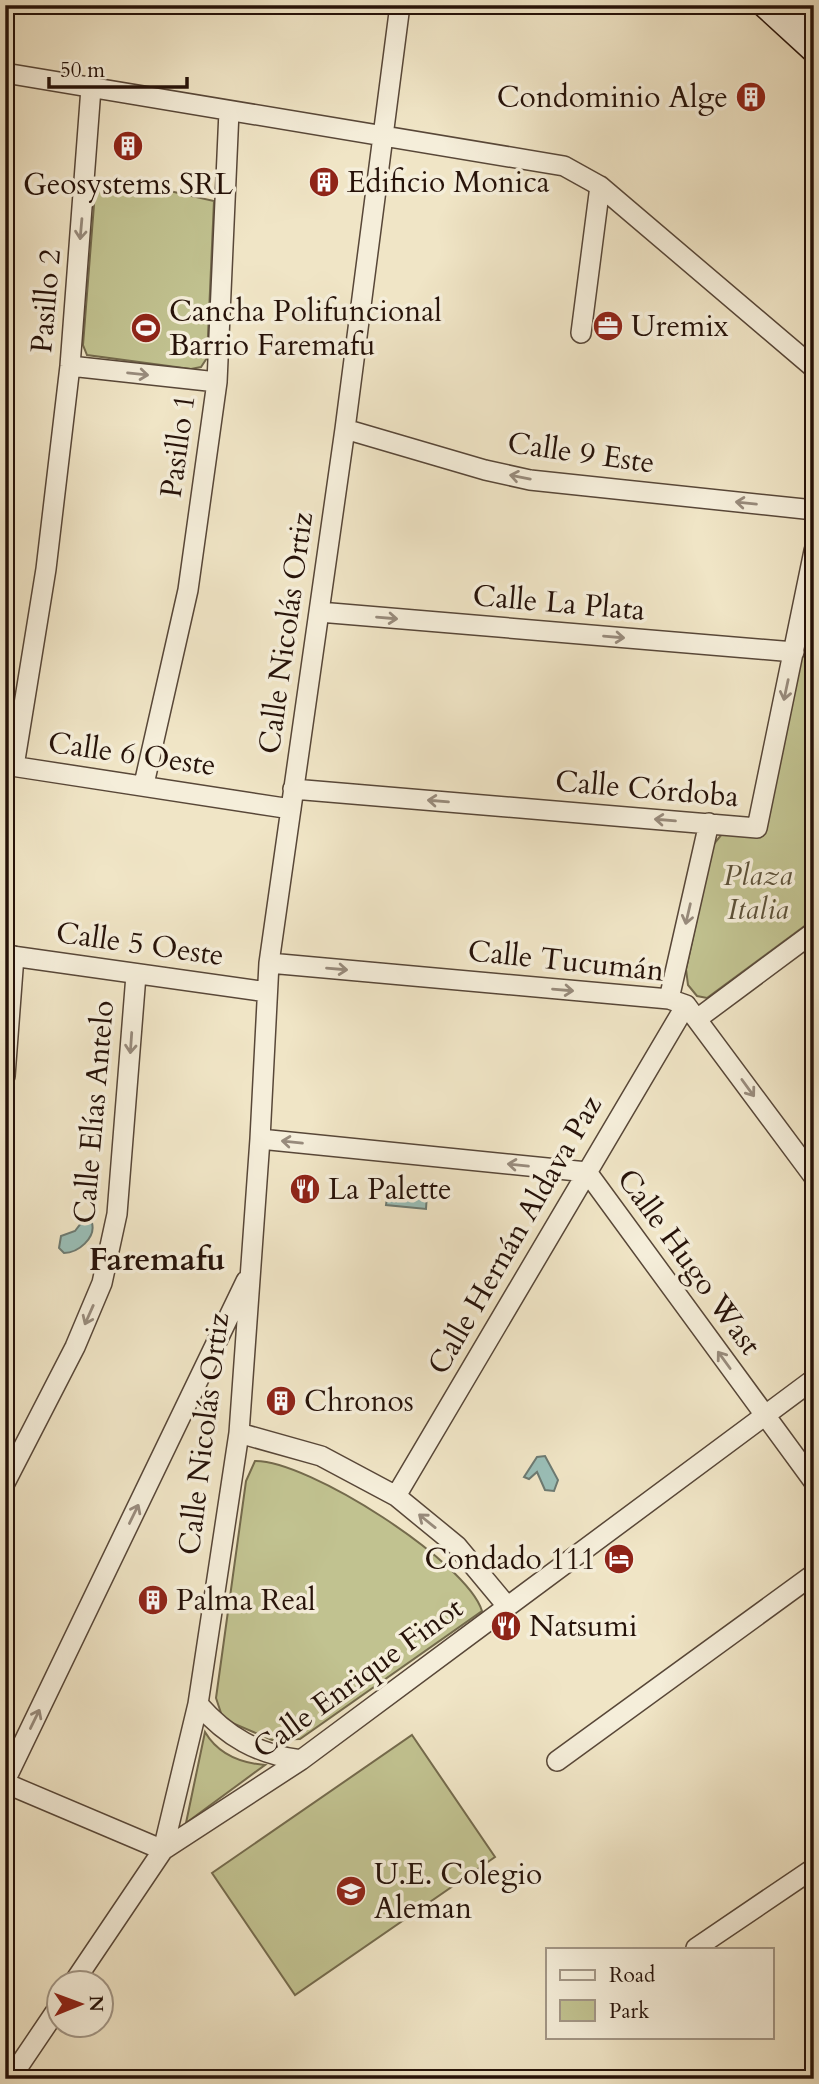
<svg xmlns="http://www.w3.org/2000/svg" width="819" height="2084" font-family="Cardo,serif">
<rect width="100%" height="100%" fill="#f0e5c6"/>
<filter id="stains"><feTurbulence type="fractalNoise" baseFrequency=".00286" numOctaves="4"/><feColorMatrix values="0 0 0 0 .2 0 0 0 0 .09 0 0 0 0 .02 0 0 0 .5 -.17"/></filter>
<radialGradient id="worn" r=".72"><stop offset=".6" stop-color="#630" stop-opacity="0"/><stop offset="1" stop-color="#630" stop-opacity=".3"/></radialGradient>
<path fill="#c1c290" stroke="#746a4c" stroke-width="2" d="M96 179 143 185 214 201 207 358 201 367 191 369 87 355 83 345Z
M814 596V919L707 998 697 996 688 985 686 969 713 845 722 834 752 837Z
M255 1461C308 1460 467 1562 482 1611L300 1739 272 1740 223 1719 216 1698 246 1481Z
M205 1732C218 1754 240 1763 265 1765L186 1823Z
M412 1735 495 1857 295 1995 212 1873Z"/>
<path fill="#9abfb8" stroke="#6c7a72" stroke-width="2" d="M388 1190 427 1194 426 1209 386 1205Z
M86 1221 92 1223C96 1238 78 1253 64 1253L59 1248 61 1236 75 1231 82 1222Z
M545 1456 558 1480 554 1491 545 1490 537 1472 529 1479 524 1477 537 1457Z"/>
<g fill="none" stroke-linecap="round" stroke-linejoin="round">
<g stroke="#584738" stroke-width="22">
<path id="minor" d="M5 73 564 166 600 186 814 368
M581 333 600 186
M70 366 217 382
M345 429 485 470 530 480 814 510
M319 612 794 652
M5 765 291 809
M14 766 46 569 70 366 91 88
M144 784 188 590 217 382 229 111
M293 789 757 828 814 551
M5 955 267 992
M269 963 669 999 686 1005 814 1177
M669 999 709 823
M697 1019 814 932
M5 1076 14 956
M260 1139 587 1172 814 1482
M239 1433 321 1456 396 1496 457 1546 507 1606
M5 1483 75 1347 102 1283 117 1214 136 975
M396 1496 686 1005
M198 1704C227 1737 257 1754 301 1760
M557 1761 814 1574
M5 1781 246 1281
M5 1783 163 1850 198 1704 239 1433 260 1139 269 963 345 429 400 5
M696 1948 814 1868
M74 1982 163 1850 301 1760 814 1379
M10 2079 60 2005"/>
</g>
<g stroke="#261209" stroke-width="29">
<path id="secondary" d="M766 5 814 49
M797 5 814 21"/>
</g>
<use href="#minor" stroke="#f5eeda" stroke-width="19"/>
<use href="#secondary" stroke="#f5eeda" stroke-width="26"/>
</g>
<defs><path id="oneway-shaft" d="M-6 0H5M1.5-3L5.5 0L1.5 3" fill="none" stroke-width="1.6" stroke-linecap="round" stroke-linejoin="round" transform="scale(1.75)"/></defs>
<g stroke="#988b7c">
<use href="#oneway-shaft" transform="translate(81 229) rotate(95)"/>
<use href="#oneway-shaft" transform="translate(138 374) rotate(6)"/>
<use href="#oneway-shaft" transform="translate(520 477) rotate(-169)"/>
<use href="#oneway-shaft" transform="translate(746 503) rotate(-174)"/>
<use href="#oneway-shaft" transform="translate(387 618) rotate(5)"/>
<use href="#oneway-shaft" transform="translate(614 637) rotate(5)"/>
<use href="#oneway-shaft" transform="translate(786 690) rotate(102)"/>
<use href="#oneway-shaft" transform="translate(438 801) rotate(-175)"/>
<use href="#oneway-shaft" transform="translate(665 820) rotate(-175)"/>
<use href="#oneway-shaft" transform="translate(688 914) rotate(103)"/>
<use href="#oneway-shaft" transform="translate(337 969) rotate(5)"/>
<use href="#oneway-shaft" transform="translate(563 990) rotate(5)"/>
<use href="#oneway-shaft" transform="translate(131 1043) rotate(94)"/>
<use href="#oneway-shaft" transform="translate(748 1088) rotate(54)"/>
<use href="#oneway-shaft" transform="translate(292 1142) rotate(-174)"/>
<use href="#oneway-shaft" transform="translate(518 1165) rotate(-174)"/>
<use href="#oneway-shaft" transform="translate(89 1315) rotate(114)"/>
<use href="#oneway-shaft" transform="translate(724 1360) rotate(-126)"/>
<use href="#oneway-shaft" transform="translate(134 1514) rotate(-64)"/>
<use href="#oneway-shaft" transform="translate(427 1521) rotate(-141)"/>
<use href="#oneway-shaft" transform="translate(35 1719) rotate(-64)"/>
</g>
<defs>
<g id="building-disc" transform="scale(1.575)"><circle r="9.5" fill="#8f2418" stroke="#f5eeda"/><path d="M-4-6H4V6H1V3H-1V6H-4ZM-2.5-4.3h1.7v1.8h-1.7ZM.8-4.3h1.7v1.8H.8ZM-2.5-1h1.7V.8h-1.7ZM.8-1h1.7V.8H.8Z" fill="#fff"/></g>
<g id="office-disc" transform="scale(1.575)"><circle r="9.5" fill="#8f2418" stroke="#f5eeda"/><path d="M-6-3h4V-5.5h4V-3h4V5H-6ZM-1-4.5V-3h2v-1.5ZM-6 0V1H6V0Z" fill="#fff"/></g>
<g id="stadium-disc" transform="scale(1.575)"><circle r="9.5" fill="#8f2418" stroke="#f5eeda"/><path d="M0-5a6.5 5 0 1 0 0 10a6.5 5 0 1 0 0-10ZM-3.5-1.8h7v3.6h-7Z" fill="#fff"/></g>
<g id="restaurant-disc" transform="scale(1.575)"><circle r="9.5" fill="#8f2418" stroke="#f5eeda"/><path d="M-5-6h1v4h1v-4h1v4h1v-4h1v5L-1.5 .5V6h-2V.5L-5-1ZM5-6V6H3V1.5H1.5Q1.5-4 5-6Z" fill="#fff"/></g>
<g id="hotel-disc" transform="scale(1.575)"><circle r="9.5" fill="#8f2418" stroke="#f5eeda"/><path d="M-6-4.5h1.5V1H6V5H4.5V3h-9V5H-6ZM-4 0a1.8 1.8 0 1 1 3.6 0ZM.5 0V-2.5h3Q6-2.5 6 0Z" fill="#fff"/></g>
<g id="school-disc" transform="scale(1.575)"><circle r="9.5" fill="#8f2418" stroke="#f5eeda"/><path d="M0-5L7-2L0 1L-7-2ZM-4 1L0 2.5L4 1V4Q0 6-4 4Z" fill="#fff"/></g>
</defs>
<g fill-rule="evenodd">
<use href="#building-disc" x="751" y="97"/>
<use href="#building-disc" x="128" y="146"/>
<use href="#building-disc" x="324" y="182"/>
<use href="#office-disc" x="608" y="326"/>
<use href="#stadium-disc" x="146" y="328"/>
<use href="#restaurant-disc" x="305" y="1189"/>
<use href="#building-disc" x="281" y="1401"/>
<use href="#hotel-disc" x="619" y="1559"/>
<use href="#building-disc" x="153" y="1600"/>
<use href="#restaurant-disc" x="506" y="1626"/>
<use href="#school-disc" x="351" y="1891"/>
</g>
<g text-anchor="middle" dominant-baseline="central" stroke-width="7" stroke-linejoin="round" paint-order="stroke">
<g font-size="30" fill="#261209" stroke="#f5eeda" text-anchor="start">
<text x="728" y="97" text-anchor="end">Condominio Alge</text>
<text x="347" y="182">Edificio Monica</text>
<text x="128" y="184" text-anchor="middle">Geosystems SRL</text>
<text x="169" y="311">Cancha Polifuncional<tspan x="169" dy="34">Barrio Faremafu</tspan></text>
<text x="631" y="326">Uremix</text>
<text x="328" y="1189">La Palette</text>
<text x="304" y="1401">Chronos</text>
<text x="596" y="1559" text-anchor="end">Condado 111</text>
<text x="176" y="1600">Palma Real</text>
<text x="529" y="1626">Natsumi</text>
<text x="374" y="1874">U.E. Colegio<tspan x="374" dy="34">Aleman</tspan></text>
</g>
<g font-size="30" fill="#261209" stroke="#f5eeda">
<text transform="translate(46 301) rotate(-85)">Pasillo 2</text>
<text transform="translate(178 446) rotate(-82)">Pasillo 1</text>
<text transform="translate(581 453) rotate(8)">Calle 9 Este</text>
<text transform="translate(559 603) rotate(5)">Calle La Plata</text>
<text transform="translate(286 633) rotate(-82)">Calle Nicolás Ortiz</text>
<text transform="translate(132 754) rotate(8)">Calle 6 Oeste</text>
<text transform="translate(647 789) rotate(5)">Calle Córdoba</text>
<text transform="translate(140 944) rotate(8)">Calle 5 Oeste</text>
<text transform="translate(566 961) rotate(6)">Calle Tucumán</text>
<text transform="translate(94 1112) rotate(-85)">Calle Elías Antelo</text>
<text transform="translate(515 1235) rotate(-60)">Calle Hernán Aldava Paz</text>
<text transform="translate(689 1262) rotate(54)">Calle Hugo Wast</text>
<text transform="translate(204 1434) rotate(-83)">Calle Nicolás Ortiz</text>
<text transform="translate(358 1678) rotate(-36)">Calle Enrique Finot</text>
</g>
<g font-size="30" font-style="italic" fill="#5c5038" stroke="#f5eeda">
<text x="758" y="875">Plaza<tspan x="758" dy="34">Italia</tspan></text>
</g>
<g font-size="32" font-weight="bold" fill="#261209" stroke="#f5eeda">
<text x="157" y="1260">Faremafu</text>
</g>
</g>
<rect width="819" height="2084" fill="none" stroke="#f0e5c6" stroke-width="28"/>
<rect x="7" y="7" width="805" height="2070" fill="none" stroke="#261209" stroke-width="3.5"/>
<rect x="14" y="14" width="791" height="2056" fill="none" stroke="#261209" stroke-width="2"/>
<rect x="546" y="1948" width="228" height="91" fill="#f5eeda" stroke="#a29686" stroke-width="2"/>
<rect x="560" y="1970" width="35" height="10" fill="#f5eeda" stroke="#a29686" stroke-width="2"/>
<text x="609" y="1982" font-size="21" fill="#261209">Road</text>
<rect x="560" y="2000" width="35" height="21" fill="#c1c290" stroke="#a29686" stroke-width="2"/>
<text x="609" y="2018" font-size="21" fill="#261209">Park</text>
<g transform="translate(80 2004) rotate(89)"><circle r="33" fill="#f5eeda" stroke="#a29686" stroke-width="2"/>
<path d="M0-5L12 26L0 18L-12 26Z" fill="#8f2418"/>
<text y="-10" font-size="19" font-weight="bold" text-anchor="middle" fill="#261209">N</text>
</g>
<path d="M49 77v10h138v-10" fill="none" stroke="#261209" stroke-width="3.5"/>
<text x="60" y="77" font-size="21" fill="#261209" stroke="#f5eeda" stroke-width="5" paint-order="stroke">50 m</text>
<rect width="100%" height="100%" filter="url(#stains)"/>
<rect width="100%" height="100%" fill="url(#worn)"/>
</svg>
